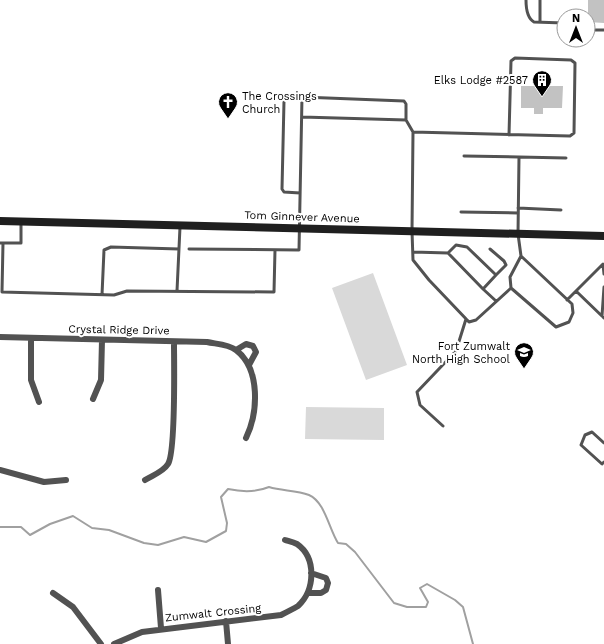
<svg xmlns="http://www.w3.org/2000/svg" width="604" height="644" font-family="'Work Sans',sans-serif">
<rect width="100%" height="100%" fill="#fff"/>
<path fill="#d9d9d9" d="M373 273 407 365 366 380 332 288Z
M306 407 384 408V440L305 439Z"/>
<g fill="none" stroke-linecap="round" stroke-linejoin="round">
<path stroke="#a0a0a0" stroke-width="2" d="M0 527H21L30 535 50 524 73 516 92 528 109 530 144 543 158 545 184 537 206 542 226 531 227 523 221 497 228 489C242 492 257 492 269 487 282 491 296 490 309 495 325 502 329 529 338 543L346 544 355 552 394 603 407 607H426L428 602 420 588 427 584 455 600 463 607 473 644"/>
</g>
<path fill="#c2c2c2" d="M588 0H604V23L588 22Z
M521 86H563L562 108H543V114H534V108H521Z"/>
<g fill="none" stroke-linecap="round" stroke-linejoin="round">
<path stroke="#525252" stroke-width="3" d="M526 0C526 8 527 18 534 22L564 23
M540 22V0
M588 27 593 30H604
M302 117 406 120
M413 132 412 231 413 260 429 280 469 322 476 320 511 288
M464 156 519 157 518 234 521 256 510 277 511 288 556 327 569 322 573 313 572 304 521 256
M519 157 566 158
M300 193 284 192 282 189 284 101 286 97H302
M518 208 561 210
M461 212 518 213
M0 243H21V222
M3 243 2 292 114 295 127 291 274 292 275 250
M189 249 299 250 302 97 404 101 406 104V120L413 132 570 136 574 133 575 63 571 60 515 58 511 61 509 135
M413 252 448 253 456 245 467 247 496 275 506 265 504 261 490 249
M448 253 483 289
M177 291 180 227
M576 291 604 318
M102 295 104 250 111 247 179 249
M567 300 603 264 604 274
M496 301 483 289 496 275
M602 316 604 287
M443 426 420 405 417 392 456 351 466 319
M604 443 592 432 585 435 581 445 602 464 604 462"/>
<path stroke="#525252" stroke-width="6" d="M0 337 207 342C216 344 228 344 236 350 261 369 258 413 246 438
M31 338V380L39 402
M236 350 246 344 253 346 256 352 249 365
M93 399 101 380 102 340
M0 470 44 482 66 480
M145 480C153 475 163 472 168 464 176 451 174 363 174 342
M158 590 161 628
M53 593 73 607 101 644
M308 593H321L326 590 328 583 326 578 311 573
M226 621 228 644
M114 644 142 632 281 615C287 612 293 609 298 606 315 591 317 558 297 544 293 542 288 541 285 540"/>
<path stroke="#1f1f1f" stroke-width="8" d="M0 221 604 236"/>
</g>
<defs>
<g id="building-pin" transform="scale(1)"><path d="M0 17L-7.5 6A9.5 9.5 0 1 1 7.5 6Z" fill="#000" stroke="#fff"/><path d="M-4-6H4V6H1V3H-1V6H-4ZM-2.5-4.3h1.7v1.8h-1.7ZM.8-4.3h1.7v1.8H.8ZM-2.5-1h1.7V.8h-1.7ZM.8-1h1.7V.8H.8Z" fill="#fff"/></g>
<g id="church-pin" transform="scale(1)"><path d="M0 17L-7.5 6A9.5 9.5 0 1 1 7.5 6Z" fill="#000" stroke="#fff"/><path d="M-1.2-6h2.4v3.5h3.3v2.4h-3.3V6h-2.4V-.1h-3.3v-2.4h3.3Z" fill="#fff"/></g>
<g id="school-pin" transform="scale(1)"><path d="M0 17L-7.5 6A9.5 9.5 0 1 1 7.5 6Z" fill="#000" stroke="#fff"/><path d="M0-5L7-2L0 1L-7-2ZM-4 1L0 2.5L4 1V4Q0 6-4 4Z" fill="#fff"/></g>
</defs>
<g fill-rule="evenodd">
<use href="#building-pin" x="542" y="80"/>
<use href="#church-pin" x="228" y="102"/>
<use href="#school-pin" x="524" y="352"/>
</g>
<g text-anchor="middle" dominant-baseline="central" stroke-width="4" stroke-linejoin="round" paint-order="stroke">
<g font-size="11" fill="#000" stroke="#fff" text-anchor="end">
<text x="528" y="80">Elks Lodge #2587</text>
<text x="242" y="96" text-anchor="start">The Crossings<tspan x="242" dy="13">Church</tspan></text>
<text x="510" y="346">Fort Zumwalt<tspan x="510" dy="13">North High School</tspan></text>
</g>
<g font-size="11" fill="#000" stroke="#fff">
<text transform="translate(302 217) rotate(2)">Tom Ginnever Avenue</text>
<text transform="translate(119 330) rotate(1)">Crystal Ridge Drive</text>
<text transform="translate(213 613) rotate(-6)">Zumwalt Crossing</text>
</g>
</g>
<g transform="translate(576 28)"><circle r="19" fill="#ffffff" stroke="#999999"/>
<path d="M0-3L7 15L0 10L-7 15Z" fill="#000000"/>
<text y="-6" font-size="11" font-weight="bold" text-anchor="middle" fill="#000000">N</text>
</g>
</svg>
